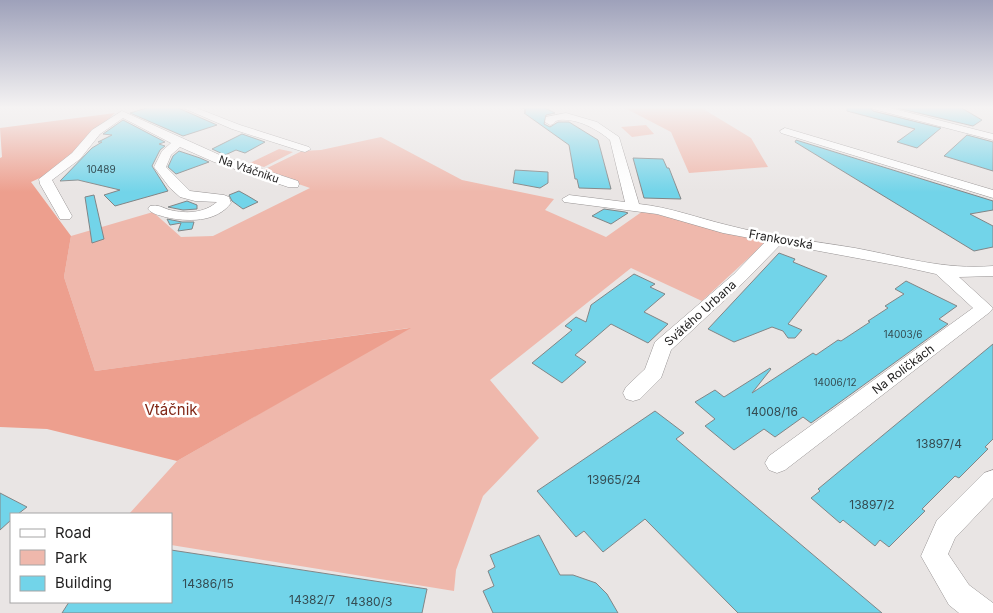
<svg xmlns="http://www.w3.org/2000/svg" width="993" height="613" font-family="Inter,sans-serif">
<rect width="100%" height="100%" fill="#e9e5e4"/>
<path fill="#efb8ac" d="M623 107H700L751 138 768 167 689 173 671 132Z
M646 125 654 134 632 137 621 127Z
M381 137 462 180 554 199 545 210 606 237 643 211 767 241 702 301 631 268 490 380 539 438 483 496 456 570 454 591 171 545V514H129L177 461 409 328 95 371 64 277 71 236 153 212 181 237 213 236 310 188 261 171 302 151 321 150Z
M279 149 293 152 264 167 250 163Z"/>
<path fill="#ed9f8e" d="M115 113 53 172 31 182 71 236 64 277 95 371 411 328 177 461 47 429 0 427V158L2 157 0 128Z"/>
<path fill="#72d4e9" stroke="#828586" d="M150 107H176L217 125 183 136 130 113Z
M521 107H543L555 113 546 115 544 124 550 127 558 122H569L598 140 611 189 579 188 577 179H575L569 145 524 113 526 112 524 111 526 110Z
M847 107H870L873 111 941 128 917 148 897 142 915 129 847 111Z
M893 107H960L982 120 973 126Z
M123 120 165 142 159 144 165 146 160 150 152 166 168 191 115 206 104 195 120 190 78 180 60 181 92 148 102 142H98L112 135 103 134Z
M242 134 265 142 245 153 236 150 225 155 212 149Z
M967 135 993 142V171L944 156Z
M796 140 993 201V210L970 214 993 226V247L974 251 795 142Z
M179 151 200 158 209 162 176 174 168 167 173 156Z
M633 158 663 159 667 168H669L681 199 644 198Z
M515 170 548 172V183L540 188 513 183Z
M239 191 248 196 258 202 243 209 232 201 229 195Z
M94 195 104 239 92 243 85 197Z
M187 201 197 205V209L183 210 168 207Z
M604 209 625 212 628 213 611 224 592 216Z
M167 219 182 222H194L192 229 178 231 181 223 170 225Z
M779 253 795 259 793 262 827 276 788 324 802 330 795 338H788L783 331 772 327 734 342 708 329Z
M634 274 655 284 650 287 665 294 644 312 668 324 648 343 611 324 575 355 586 362 562 383 532 363 572 330 565 326 576 317 586 322 591 305Z
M906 281 957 306 939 319 948 324 811 423 803 417 775 437 764 429 734 450 705 426 715 419 695 402 715 390 724 397 770 368 771 369 752 393 813 353 816 355 838 340 841 341 870 322 868 321 888 308 885 306 904 294 895 289Z
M993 344V439L985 447 988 449 959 478 955 476 922 509 925 511 889 547 880 540 875 546 843 520 840 523 811 498 820 491 818 489Z
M655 411 684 433 676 439 882 613H738L645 519 603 552 584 531 576 537 537 491Z
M0 493 27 507 18 514H11V520L0 530Z
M539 535 560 575H573L596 583 607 594 618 613H493L483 591 494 586 488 571 495 567 490 555Z
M171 550 427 589 422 613H62L69 602H171Z"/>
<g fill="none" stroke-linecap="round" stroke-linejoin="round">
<g stroke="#989494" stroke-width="1">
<path id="minor" d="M181 107H194L240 125 309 147 311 149 305 152 301 151 232 129Z
M872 107H887L993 134V140L873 109Z
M122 111 222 156 298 181 299 184 298 187H288L214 162 180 147 171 155 166 167 190 191 224 195 229 197 231 203C216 223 187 222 165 217 159 215 152 214 148 209L150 206C158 204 163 208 170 210 187 214 204 213 217 202L195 201 180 197 170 188 154 167 162 151 171 143 123 118 100 134 80 159 52 180 72 216 70 219H60L40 184 39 179 72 153 92 130Z
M566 113 597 122 619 137 639 204C669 207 698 218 727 225 769 236 813 241 855 248 903 257 944 270 993 266V276L959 277 993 308 990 312 785 470 777 473 769 470 765 463 769 456 973 308 936 274 900 266 781 244 746 280 671 350 661 378 640 399 633 401 626 399 623 393 626 387 645 369 655 342 734 274 766 241 723 233 657 214 564 202 562 199 569 195 625 202 610 140C597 129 577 118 559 120 553 121 556 124 550 125L545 122 546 117Z
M785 128 993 190V198L781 133 780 131Z
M993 470V498L955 538 948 554 969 585 993 603V613H959L949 605 921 556 937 520 984 473Z"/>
</g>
<use href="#minor" fill="#fff" fill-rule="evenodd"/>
</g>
<linearGradient id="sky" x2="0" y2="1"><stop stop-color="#9ea1ba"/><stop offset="0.56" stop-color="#f5f3f3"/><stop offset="1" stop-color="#f5f3f3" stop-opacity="0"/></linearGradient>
<rect width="993" height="192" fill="url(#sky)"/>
<g text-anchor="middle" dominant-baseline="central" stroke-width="5" stroke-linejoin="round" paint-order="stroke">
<g font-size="10" fill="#344c52">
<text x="101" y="169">10489</text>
<text x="903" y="334">14003/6</text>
<text x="835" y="382">14006/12</text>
</g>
<g font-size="11" fill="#201f1f" stroke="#fff">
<text transform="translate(249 169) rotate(19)">Na Vtáčniku</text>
</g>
<g font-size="12" fill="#201f1f" stroke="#fff">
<text transform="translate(781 239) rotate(10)">Frankovská</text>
<text transform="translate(700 313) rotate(-42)">Svätého Urbana</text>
<text transform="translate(903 369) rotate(-37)">Na Roličkách</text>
</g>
<g font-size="12" fill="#344c52">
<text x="772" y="411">14008/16</text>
<text x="939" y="443">13897/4</text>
<text x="614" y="479">13965/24</text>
<text x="872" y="504">13897/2</text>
<text x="208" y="583">14386/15</text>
<text x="312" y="599">14382/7</text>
<text x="369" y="601">14380/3</text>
</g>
<g font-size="15" fill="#812716" stroke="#fff">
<text x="171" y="409">Vtáčnik</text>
</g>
</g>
<rect x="10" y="513" width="162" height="90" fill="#ffffff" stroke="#a6a5a5"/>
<rect x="20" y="529" width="25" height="8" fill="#ffffff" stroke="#a6a5a5"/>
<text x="55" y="538" font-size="15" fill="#201f1f">Road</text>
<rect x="20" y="550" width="25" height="15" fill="#efb8ac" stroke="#a6a5a5"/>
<text x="55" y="563" font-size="15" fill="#201f1f">Park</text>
<rect x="20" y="576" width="25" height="15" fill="#72d4e9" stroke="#a6a5a5"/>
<text x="55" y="588" font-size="15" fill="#201f1f">Building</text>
</svg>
